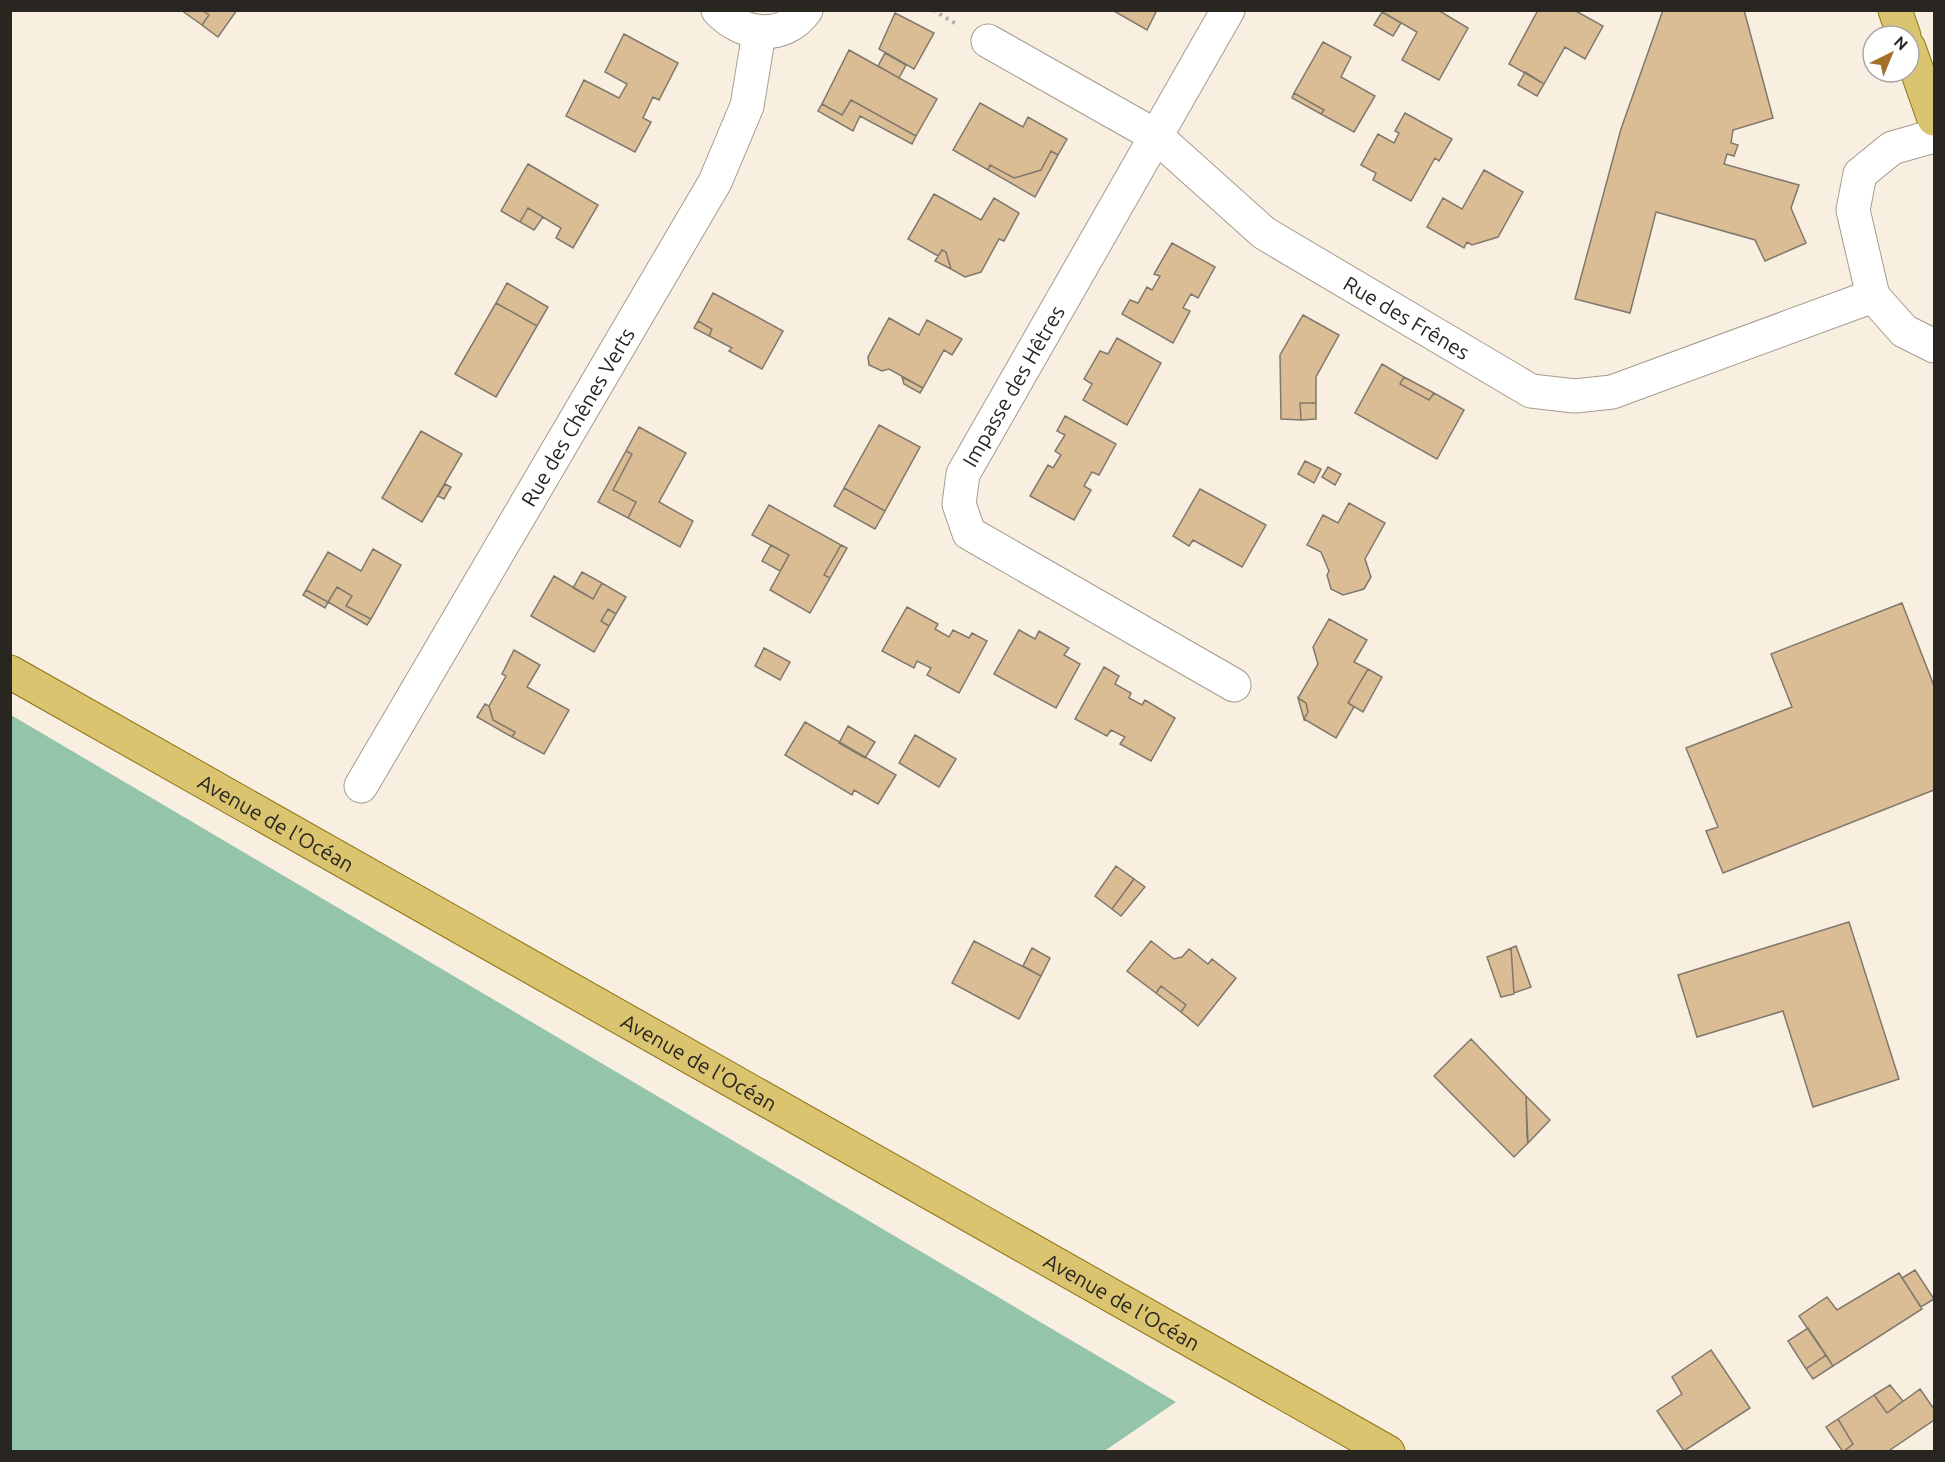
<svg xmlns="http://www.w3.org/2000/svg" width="1945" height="1462" font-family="Ubuntu,sans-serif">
<rect width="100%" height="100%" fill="#f9efe1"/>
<path fill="#94c4a9" d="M11 715 1176 1402 1103 1452 11 1451Z"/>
<path fill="#dabd95" stroke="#81786c" stroke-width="1.5" d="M181 10H202L209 15 202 25Z
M202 10H237L218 37 202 25 209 15Z
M1112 10H1157L1147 30Z
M1379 10H1438L1468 28 1439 80 1402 60 1417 32Z
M1538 10H1574L1603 26 1585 59 1565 47 1544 84 1509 64Z
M1663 10H1744L1773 118 1733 130 1731 143 1738 145 1734 156 1727 154 1724 164 1799 185 1791 208 1806 243 1765 261 1755 240 1656 212 1630 313 1575 299 1621 129Z
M1382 12 1401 23 1393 36 1374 25Z
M895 13 934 33 914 69 879 49Z
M624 34 678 63 659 100 653 97 643 118 651 122 635 152 566 116 584 80 619 98 627 84 605 72Z
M1323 42 1351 57 1341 77 1375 96 1354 132 1321 114 1324 110 1294 93Z
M849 50 937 99 916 136 851 100 842 115 822 104Z
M885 53 906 65 899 78 878 66Z
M1525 72 1544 84 1537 96 1518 85Z
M1294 93 1324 110 1321 114 1292 98Z
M851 100 916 136 912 144 860 116 853 131 818 111 822 104 842 115Z
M980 103 1023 127 1028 117 1067 139 1058 155 1051 151 1041 170 1014 178 990 165 988 170 953 150Z
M1405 113 1452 139 1439 161 1435 158 1411 201 1373 180 1376 173 1361 165 1378 134 1394 143 1399 133 1395 131Z
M1051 151 1058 155 1035 197 988 170 990 165 1014 178 1041 170Z
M528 164 598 205 573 248 556 238 561 228 528 208 520 222 501 211Z
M1484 170 1523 192 1498 237 1472 245 1467 242 1464 248 1427 227 1443 198 1462 209Z
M934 194 981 220 994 198 1019 213 1004 241 999 239 981 272 965 277 951 269 946 252 942 250 938 256 908 239Z
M528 208 543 217 534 230 520 222Z
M1172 243 1215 267 1198 298 1191 294 1183 308 1190 311 1173 343 1122 314 1130 300 1138 303 1147 287 1152 290 1160 276 1154 274Z
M942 250 946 252 951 269 935 261Z
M507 283 548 307 537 326 496 303Z
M713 293 783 331 762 369 729 351 732 348 709 336 712 329 698 321Z
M496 303 537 326 496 397 455 374Z
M1303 315 1339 335 1316 377V403H1300L1301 420 1281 419 1280 355Z
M889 318 919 335 927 320 962 339 952 355 944 350 923 388 889 369 882 371 869 365 868 357Z
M698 321 712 329 709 336 694 328Z
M1117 338 1161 363 1127 425 1083 400 1092 384 1084 379 1100 351 1108 354Z
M1382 364 1404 377 1400 384 1429 400 1434 393 1464 410 1437 459 1355 413Z
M902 377 923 388 920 393 904 384Z
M1404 377 1434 393 1429 400 1400 384Z
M1300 403H1316V419L1301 420Z
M1065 416 1116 444 1099 475 1092 472 1084 486 1091 490 1074 520 1030 496 1048 465 1053 468 1061 455 1055 451 1065 435 1057 431Z
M879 425 920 447 885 511 844 488Z
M639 427 686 453 659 502 693 521 680 547 628 518 636 502 613 490 632 454 626 451Z
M421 431 462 454 422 522 382 498Z
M626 451 632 454 613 490 636 502 628 518 598 502Z
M1305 461 1321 469 1314 483 1298 474Z
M1328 467 1341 474 1335 485 1322 477Z
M445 484 451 487 444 499 438 496Z
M844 488 885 511 875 529 834 506Z
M1200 489 1266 525 1242 567 1193 540 1189 546 1173 536Z
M1349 503 1385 523 1365 559 1371 577 1364 589 1343 595 1331 589 1327 575 1329 571 1321 552 1307 545 1323 515 1338 523Z
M769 505 841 545 824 575 830 578 810 613 770 590 789 555 752 535Z
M771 545 789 555 780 571 762 561Z
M841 545 847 548 830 578 824 575Z
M373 549 401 565 371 619 346 606 352 596 337 587 328 602 306 590 328 552 361 571Z
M582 572 602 583 593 599 573 588Z
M554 576 593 599 602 583 626 597 616 614 608 609 601 621 609 626 594 652 531 616Z
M337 587 352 596 346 606 371 619 367 625 328 602Z
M306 590 328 602 325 608 303 595Z
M1902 603 1934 686V790L1723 873 1706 831 1718 827 1686 748 1792 707 1771 654Z
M907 607 938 624 935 629 949 637 953 630 969 638 972 633 987 641 959 693 927 675 931 668 917 661 914 668 882 651Z
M608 609 616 614 609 626 601 621Z
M1329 619 1367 640 1354 662 1368 669 1348 703 1354 707 1336 738 1304 719 1308 712 1306 703 1298 698 1318 664 1313 647Z
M1019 630 1035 639 1039 631 1069 648 1064 655 1080 664 1056 708 994 674Z
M764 648 790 662 780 680 755 666Z
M514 650 540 665 527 687 569 710 544 754 512 737 515 732 493 720 489 706 506 676 502 674Z
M1104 667 1119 676 1115 684 1131 693 1129 698 1142 705 1145 700 1175 718 1151 761 1120 744 1125 737 1111 730 1107 736 1075 719Z
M1368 669 1382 677 1363 712 1348 703Z
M1298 698 1306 703 1308 712 1304 719Z
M485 704 489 706 493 720 515 732 512 737 477 717Z
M805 722 896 775 878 804 854 790 852 795 785 755Z
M848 726 875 742 865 758 839 743Z
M915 735 956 759 939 787 899 763Z
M1116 866 1134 879 1112 909 1095 896Z
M1134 879 1145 887 1121 916 1112 909Z
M1849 922 1899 1079 1813 1107 1783 1011 1697 1037 1678 975Z
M974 941 1041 976 1019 1019 952 983Z
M1151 941 1174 959 1182 957 1189 949 1208 964 1212 959 1236 978 1198 1026 1181 1012 1186 1005 1161 986 1156 993 1127 971Z
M1516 946 1531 987 1514 993 1511 948Z
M1032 948 1050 958 1041 976 1023 966Z
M1511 948 1514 994 1501 997 1487 957Z
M1161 986 1186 1005 1181 1012 1156 993Z
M1471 1039 1526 1096 1528 1143 1514 1157 1434 1076Z
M1526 1096 1550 1120 1528 1143 1527 1136Z
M1915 1270 1934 1299 1921 1307 1902 1278Z
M1899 1273 1922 1309 1833 1366 1799 1316 1827 1297 1837 1310Z
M1808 1328 1826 1355 1806 1369 1788 1341Z
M1711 1350 1750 1408 1684 1451 1657 1411 1682 1394 1672 1377Z
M1826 1355 1833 1366 1813 1379 1806 1369Z
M1890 1385 1903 1401 1887 1413 1874 1395Z
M1920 1389 1934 1409V1420L1887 1452H1843L1853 1444 1838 1419 1874 1395 1887 1413Z
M1838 1419 1853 1444 1843 1452 1826 1427Z"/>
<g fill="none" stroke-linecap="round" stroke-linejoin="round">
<g stroke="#a49b8e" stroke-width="35">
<g id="minor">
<path d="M718 10C742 36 783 42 806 10"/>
<path d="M1228 10 963 474 959 504 969 533 1234 685"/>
<path id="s1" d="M988 41 1156 136 1264 233 1531 391 1575 396 1612 392 1873 296"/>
<path d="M1934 136 1892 148 1860 174 1853 210 1873 296 1904 331 1934 346"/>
<path id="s2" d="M361 786 715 182 747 106 759 33"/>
</g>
</g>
<g stroke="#8c7315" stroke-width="35">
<g id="major">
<path d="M1895 10 1904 36"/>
<path d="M1909 48 1934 119"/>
<path id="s3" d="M10 672 1388 1452"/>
</g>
</g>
<path stroke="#bab1a6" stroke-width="4" stroke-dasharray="3 4.5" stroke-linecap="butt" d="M933 10 958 25"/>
<use href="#minor" stroke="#fff" stroke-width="33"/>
<use href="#major" stroke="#dac46f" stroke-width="33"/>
</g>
<g text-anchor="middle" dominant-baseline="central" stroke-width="6" stroke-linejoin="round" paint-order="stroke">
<g font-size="21" fill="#292520" stroke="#fff">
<text stroke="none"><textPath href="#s1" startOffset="504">Rue des Frênes</textPath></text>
<text transform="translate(1013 386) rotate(-60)">Impasse des Hêtres</text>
<text stroke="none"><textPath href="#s2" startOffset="428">Rue des Chênes Verts</textPath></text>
<text stroke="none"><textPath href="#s3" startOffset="306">Avenue de l'Océan</textPath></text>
<text stroke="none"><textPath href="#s3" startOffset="792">Avenue de l'Océan</textPath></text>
<text stroke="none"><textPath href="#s3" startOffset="1278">Avenue de l'Océan</textPath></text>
</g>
</g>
<rect width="1945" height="1462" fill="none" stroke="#292520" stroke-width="24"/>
<g transform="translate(1891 54) rotate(43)"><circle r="28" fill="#ffffff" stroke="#a9a8a6" stroke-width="1.5"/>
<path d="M0-4.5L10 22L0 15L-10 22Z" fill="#a46f29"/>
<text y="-9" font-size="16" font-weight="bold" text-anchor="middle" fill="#292520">N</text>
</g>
</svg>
